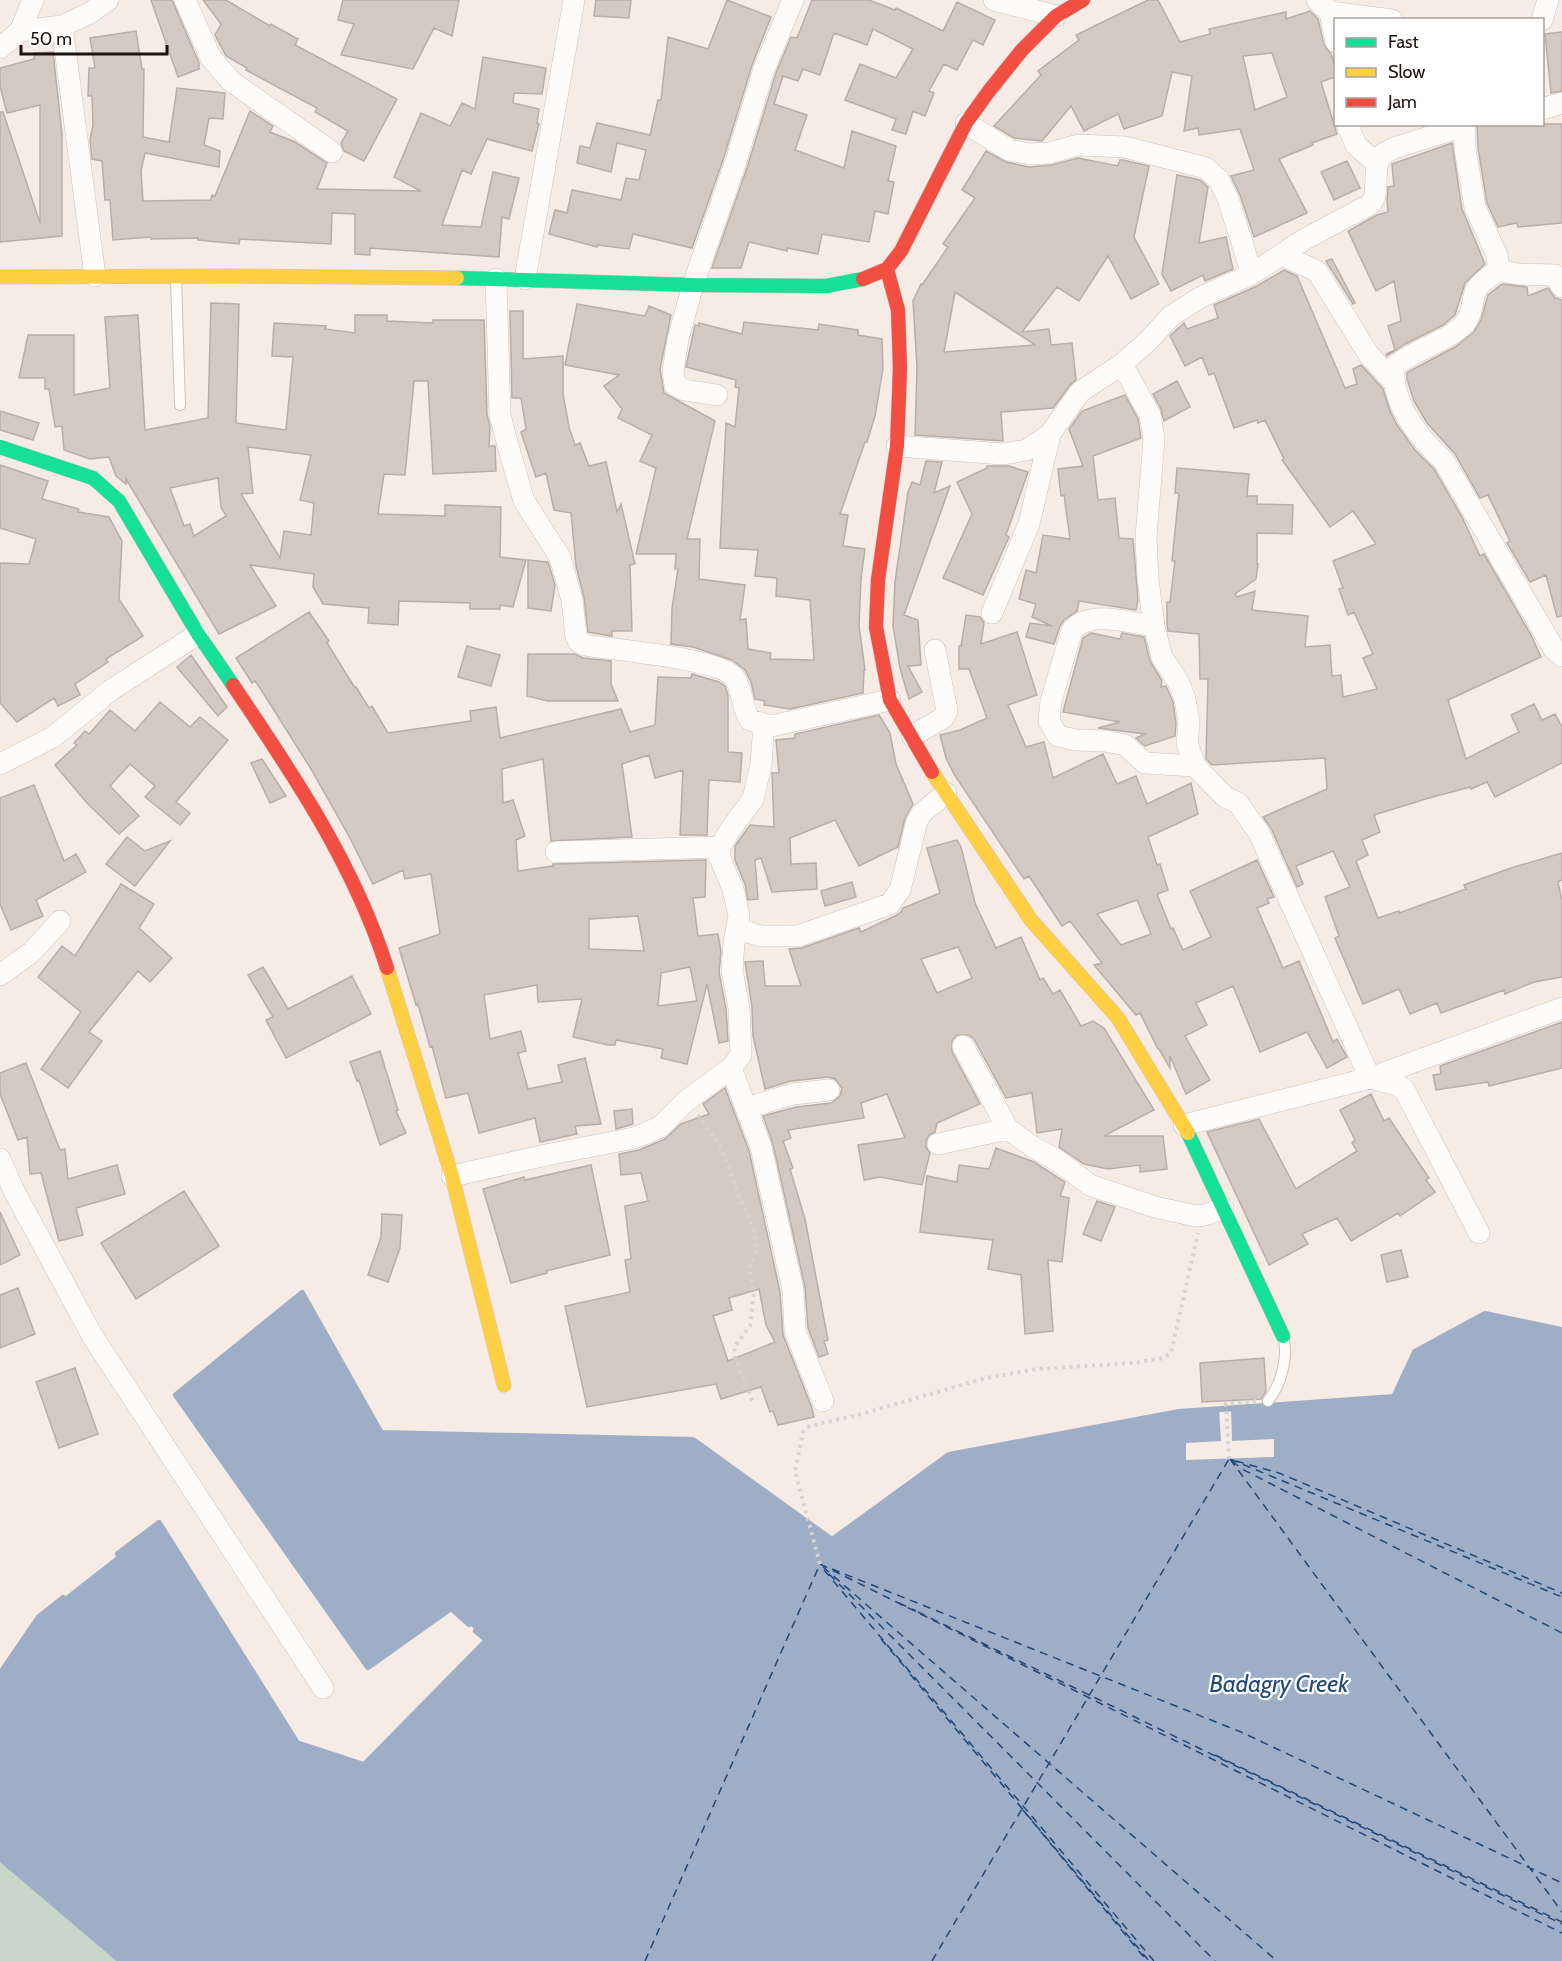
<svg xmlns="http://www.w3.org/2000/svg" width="1562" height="1961" font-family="Cabin,sans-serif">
<rect width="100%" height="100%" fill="#f7ebe6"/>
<path fill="#c9d6ca" d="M0 1858 121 1961H0Z"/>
<path fill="#9daec6" d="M302 1293 381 1432 693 1440 832 1540 949 1455 1179 1412 1394 1397 1415 1352 1485 1314 1562 1330V1961H121L0 1858V1674L39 1617 159 1523 297 1743 364 1765 487 1640 450 1608 368 1667 176 1395Z"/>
<path fill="#f7ebe6" d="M1231 1407 1232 1441 1274 1439V1457L1186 1460V1443L1221 1441 1219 1408Z"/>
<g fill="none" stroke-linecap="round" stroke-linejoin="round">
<path stroke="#9daec6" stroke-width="6" d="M118 1554 159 1523 297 1743 364 1765 487 1640 476 1631
M469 1624 451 1608 368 1667 176 1395 302 1293 381 1433 693 1440 832 1540 949 1455 1179 1412 1394 1397 1415 1352 1485 1314 1562 1330
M0 1674 39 1617 63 1598
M0 1858 121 1961"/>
<path stroke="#204878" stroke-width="1.5" stroke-dasharray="8 6" stroke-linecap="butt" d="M1230 1459 1562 1912
M1230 1459 1562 1597
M1232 1461 1242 1469 1562 1633
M1236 1461 1279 1473 1562 1593
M820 1564 1562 1933
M823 1567 1277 1961
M832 1569 1241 1732 1562 1883
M824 1570 1154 1961
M829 1574 1215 1961
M899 1603 916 1611
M918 1612 1562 1924
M881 1639 909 1672
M910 1674 1149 1961
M1215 1755 1562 1922
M1023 1810 1147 1961
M645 1961 820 1564
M932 1961 1229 1459"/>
</g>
<path fill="#d5c9c4" stroke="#b8ada8" stroke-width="1.5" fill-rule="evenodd" d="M151 0H172L199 63V69L178 77Z
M203 0H226L270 26 271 24 298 39 295 45 397 99 364 161 344 151 341 143 348 131 315 112 317 108 246 70 247 68 226 56 215 35 221 24Z
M343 0H459L452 36 434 28 413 69 341 55 354 24 338 20Z
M596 0H631L629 18 594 16Z
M727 0 771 17 752 65 724 157 692 248 633 234 629 249 597 245V247L549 234 555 210 567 213 572 190 621 200 626 178 639 180 646 150 617 143 611 172 577 163 580 146 590 148 597 123 650 135 658 100H661L668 37 708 49Z
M812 0H869L895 10 896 8 943 31 957 2 995 20 983 45 973 40 957 70 944 64 929 91 934 93 925 116 913 111 906 134 892 130 896 119 845 100 860 64 896 78 913 49 873 29 867 45 834 33 820 75 803 69 798 81 783 76 774 104 807 115 795 150 844 168 852 131 896 146 888 181 894 182 888 214 875 211 869 242 822 234 818 254 787 248V251L749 242 741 268H712L748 165 776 73 791 37 797 38Z
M1148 0H1158L1180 42 1210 34 1209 29 1286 12V19L1310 11 1318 19 1324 45 1331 54 1335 66V77L1321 82 1337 134 1312 143 1313 145 1279 159 1307 213 1254 237 1240 195 1231 176 1254 170 1240 129 1199 135 1198 128 1184 131 1192 76 1172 72 1162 116 1124 129 1118 114 1084 131 1071 106 1042 141 1014 138 994 126 1041 75 1038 71 1079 40 1076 35ZM1272 53 1287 97 1255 110 1243 56Z
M136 31 142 69H144L143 137 169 142 177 88 225 93 223 119 209 118 204 145 220 151 219 167 145 153 141 171 143 201 211 200 212 195 215 196 250 111 273 126 270 132 295 142 327 163 317 189 421 191 394 177 421 113 450 126 462 103 475 109 483 57 546 68 542 94 514 93 513 103 539 109 537 123 539 124 532 151 487 139 471 174 462 170 442 225 481 227 493 172 519 178 509 219 502 217 499 257 370 248V255L355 254V214L332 213 331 244 240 239 239 244 198 240V238L151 239V237L113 240 110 200H105L102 161 92 159 90 140 93 125 92 96H88L89 68H95L90 38Z
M1562 32V91L1551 93 1545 34Z
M53 52 62 134V236L0 242V112H3L40 223V105L7 113 0 86V68L34 59V53Z
M1477 124H1562V223L1518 227 1517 223 1498 227 1487 203 1478 148Z
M1452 143 1462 209 1485 264 1465 283 1455 315 1443 325 1405 344 1387 356 1386 354 1395 350 1388 326 1401 321 1394 281 1376 291 1348 231 1377 215 1388 212 1387 201 1388 187 1394 186 1392 164Z
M986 151 1006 162 1029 167 1052 165 1078 158 1118 166 1120 160H1123L1149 166 1134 237 1159 284 1131 299 1108 256 1079 301 1057 287 1022 332 1049 329 1051 345 1072 343 1076 380 1070 385 1053 408 1001 412 1003 441 915 435 917 367 913 301 921 284 922 285 948 247 943 244 975 198 962 190ZM955 292 1017 333 1035 345 944 352Z
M1347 161 1360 188 1334 200 1321 172Z
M1177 175 1200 180 1208 187 1199 243 1226 237 1233 269 1205 281 1203 275 1171 291 1162 274Z
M1332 259 1355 303 1353 304 1327 263 1326 261Z
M1284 270 1297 276 1345 388 1357 384 1353 369 1361 365 1383 389 1390 411 1397 425 1415 450 1434 469 1462 517 1480 556 1484 554 1531 635 1541 657 1448 700 1466 759 1519 732 1511 715 1534 704 1542 720 1555 714 1562 727V763L1495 797 1487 782 1471 789 1470 787 1429 798 1374 815 1380 832 1362 840 1368 855 1356 861 1378 918 1399 911V913L1466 889 1464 885 1511 868 1562 853V880L1558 882 1562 901V977L1534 982 1505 994 1504 990 1441 1013 1437 1003 1410 1014 1399 989 1363 1004 1335 938 1339 936 1325 897 1350 887 1333 851 1296 866 1303 884 1297 887 1271 828 1263 817 1327 789 1325 758 1212 765 1206 759 1208 679H1200L1199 634 1168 631 1167 624V602H1170L1175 561H1172L1179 493H1175L1177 468 1249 474 1247 496H1257V504L1293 505 1292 534 1257 533V564H1258L1256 579 1235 594 1237 597 1255 591 1252 610 1308 616 1305 647 1330 645 1332 676 1341 675 1343 697 1377 689 1363 658 1373 654 1354 612 1348 615 1339 589 1343 588 1333 561 1376 544 1353 511 1330 527 1282 460 1284 459 1265 420 1258 423 1257 420 1234 428 1214 373 1209 375 1202 357 1185 366 1170 336 1184 323 1187 329 1218 318 1214 305 1257 286Z
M1502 284 1527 287 1528 296 1548 288 1555 298 1562 300V616L1557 617 1546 575 1530 582 1507 543 1510 541 1488 495 1480 498 1455 454 1427 423 1414 401 1407 379V373L1410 371 1455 347 1474 332 1481 320 1488 295Z
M211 303 239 304 236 423 286 430 293 357 272 356 274 323 326 326 325 329 355 333V315H387V321L433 323V320H484L487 415 490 426 489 446H495L496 471 433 474 428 381H414L405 475 384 474 378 514 445 516V505L501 507 500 557 526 560 513 607 500 605V609H470V603L399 601 398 625 368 623 369 608 323 604 313 587 314 574 250 565 276 606 219 634 126 479V484L116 476 109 457 90 459 64 450 62 426 55 427 49 389H45V378H19L28 335H74V395L110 388 105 317 138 315 145 430 208 418ZM248 447 311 455 300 500 314 503 311 535 284 531 280 558 241 494 253 493ZM218 478 221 507 226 516 194 536 190 524 184 526 170 488Z
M577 304 645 316 649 306 671 315 660 369 664 393 715 421 687 539H700L699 579 745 585 740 620 746 619 748 649 771 653 770 659 814 660 810 600 776 596 777 578 755 576 758 550 720 548 726 423 735 427 739 388 735 387 736 380 686 367 695 325 699 326V323L742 334 744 322 818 330 819 324 858 330V335L882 339 883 368 875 416 867 442H865L840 514 848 515 843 546 865 549 861 579 859 626 865 670H864L863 693 790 709 764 705 765 701 755 699 751 682 745 670 732 660 693 647 671 644 672 608 678 569H675L676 554H636L656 468 640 461 652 435 618 418 622 409 604 386 619 375 565 365Z
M510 311H523V359L563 356V394L569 427 575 445 580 443 589 466 606 462 617 512 621 504 635 564 630 565 632 631H612V636L588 632 584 597 576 566 571 513 554 510 546 473 536 477 521 432 526 429 521 398H512Z
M1177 381 1190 407 1164 421 1161 409 1153 394Z
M1125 395 1138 419 1141 438 1093 456 1098 500 1115 498 1119 538 1133 539 1138 600 1136 610 1079 601 1077 611 1064 620 1060 626 1054 644 1026 637 1030 623 1052 626 1032 617 1036 604 1019 599 1026 570 1036 573 1043 535 1070 539 1064 495 1061 496 1058 469 1083 466 1069 429 1082 411Z
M0 411 39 423 33 440 0 430Z
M926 461 942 462 934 493 950 486 904 615 918 620 921 665 908 666 922 692 909 699 900 668 893 626 895 582 908 492 912 482 920 485Z
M0 465 48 481 42 499 79 509 78 512 109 517 122 541 119 599 143 636 106 659 108 662 75 684 80 695 58 706 54 698 17 722 0 703V563L29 564 36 539 0 528Z
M987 466H1009L1028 472 1006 535 1009 537 983 595 943 578 972 514 957 482 987 468Z
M528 560 548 562 555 585 551 611 528 608Z
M309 612 329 641 327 643 355 688 356 687 369 708 372 706 388 733 471 721 470 711 496 707 500 738 621 709 630 732 655 725 658 677 691 678 692 674 719 682 725 686 728 695V752L742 753 740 782 709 780 707 835H680L683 770 655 778 649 755 622 764 632 837 551 841 543 759 502 769 503 803 513 800 525 836 516 840 518 871 553 866V864L706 860 705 897 693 898 698 936 718 934 721 952 719 972 726 1009 728 1041 719 1043 707 984 687 1064 661 1058 663 1049 616 1040 615 1045H608L573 1037 582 999 538 1002 537 985 484 995 490 1039 521 1031 526 1051 518 1053 528 1089 562 1082 558 1065 585 1058 601 1124 575 1126 577 1134 540 1142 535 1118 479 1133 468 1093 446 1098 432 1046 430 1047 418 1004 416 1005 399 948 440 934 431 874 405 879 403 870 373 884 351 840 311 769 260 688 255 681 252 683 236 658ZM638 916 644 951 589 949V919ZM690 967 697 1001 658 1006 661 973Z
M966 615 980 617 984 623 981 644 1017 632 1037 695 1008 705 1026 747 1044 742 1053 778 1103 754 1117 784 1136 776 1147 804 1191 783 1198 814 1148 837 1157 865 1160 864 1168 890 1157 894 1171 929 1173 928 1183 950 1211 937 1190 891 1257 860 1274 897 1267 899 1269 903 1257 908 1283 968 1299 961 1333 1042 1337 1039 1347 1057 1327 1068 1307 1032 1260 1052 1233 986 1196 1003 1207 1025 1185 1036 1210 1080 1186 1094 1170 1056V1068L1159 1049H1158L1140 1013 1136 1015 1094 965 1102 963 1070 921 1062 926 1029 876 1024 879 954 774 946 758 940 735 960 730 987 718 969 669H959V646H961ZM1137 900 1151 934 1121 945 1097 914Z
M1091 633 1120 639 1122 633 1144 637 1150 661 1162 681 1161 687 1166 686 1173 702 1176 723 1175 736 1145 746 1136 738 1145 734 1098 728 1120 722 1063 712 1083 638Z
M467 646 500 655 491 686 458 677Z
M528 654H575L583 658 611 661V684L618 701H548L527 696Z
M191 655 227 707 218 716 177 667Z
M160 702 190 727 200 717 228 740 176 802 190 813 180 825 145 797 155 786 130 764 110 786 139 816 119 834 87 803 55 765 77 745 74 743 85 731 89 734 110 710 135 731Z
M879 715 890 733 896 764 913 804 905 818 898 847 859 866 835 820 790 838 791 864 816 863 817 889 772 892 761 858 755 860 758 899 748 900 745 884 735 860V846L750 825 774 827 772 773H779L776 740 795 738V734Z
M262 759 286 796 270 803 251 763Z
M34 785 64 861 76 854 86 872 36 900 43 916 11 930 0 904V798Z
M127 837 145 851 170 841 135 886 106 864Z
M957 840 961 847 975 903 996 948 1021 937 1040 980 1043 978 1053 994 1060 990 1081 1026 1093 1021 1104 1028 1154 1110 1104 1136H1163L1167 1169 1140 1172V1165L1108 1169 1084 1164 1059 1147 1062 1129 1037 1133 1032 1093 1006 1098 974 1039 969 1035H957L952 1040V1052L980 1104 937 1123 935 1132 929 1135 926 1141V1147L930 1153 922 1185 880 1177 864 1180 858 1145 905 1138 887 1094 861 1103 864 1118 788 1130 791 1138 783 1141 793 1168 790 1169 805 1219 828 1340 824 1341 828 1354 819 1357 808 1328 805 1287 773 1144 763 1116 796 1107 831 1103 840 1096 842 1088 835 1079 828 1077 791 1081 765 1089 753 1036 752 1007 745 962 763 961 765 986H801L789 949 802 948 859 928 861 932 895 916 901 912 903 908 940 893 927 848ZM958 947 972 978 937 993 921 959Z
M852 882 856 897 825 906 821 891Z
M121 884 154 904 139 928 172 958 150 982 138 971 89 1032 102 1041 68 1088 41 1069 81 1012 38 977 62 946 75 956Z
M263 967 288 1009 352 976 371 1014 286 1058 266 1020 273 1017 248 975Z
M1562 1022V1068L1489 1086 1488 1082 1436 1090 1433 1075 1441 1074 1440 1066Z
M380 1051 398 1110 396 1111 406 1133 380 1145 359 1080 357 1081 350 1062Z
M26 1063 60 1150 65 1149 68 1179 117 1165 125 1194 76 1208 83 1235 59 1241 41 1173 30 1174 27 1137 18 1140 0 1094V1073Z
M725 1088 749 1151 780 1292 783 1335 812 1408 814 1417 778 1425 773 1411 770 1412 761 1387 721 1399 716 1384 587 1407 565 1306 630 1292 625 1260 631 1259 625 1206 648 1201 641 1173 621 1175 619 1154 639 1150 665 1139 681 1124 709 1114 703 1104ZM759 1289 766 1325 775 1342 728 1361 713 1316 732 1310 729 1298Z
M1371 1094 1384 1121 1389 1118 1429 1178 1426 1180 1435 1192 1400 1216 1398 1213 1351 1241 1337 1218 1302 1234 1308 1244 1269 1265 1207 1132 1259 1119 1296 1189 1357 1151 1352 1143 1355 1140 1340 1110Z
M632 1109 633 1124 616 1129 614 1111Z
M996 1148 1034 1162 1065 1182 1060 1196 1069 1198 1062 1262 1048 1260 1053 1331 1025 1334 1021 1275 988 1269 993 1240 920 1232 927 1176 957 1182 959 1165 989 1169Z
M591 1165 610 1255 546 1271 547 1273 511 1283 483 1189 524 1177 525 1180Z
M184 1191 219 1246 136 1299 101 1243Z
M1097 1201 1115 1207 1101 1241 1083 1234Z
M0 1212 20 1255 0 1265Z
M382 1214 402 1215 400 1248 388 1282 368 1275 381 1237Z
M1401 1250 1408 1277 1387 1282 1381 1255Z
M18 1288 35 1334 0 1348V1295Z
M1264 1358 1266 1391 1261 1399 1202 1402 1200 1363Z
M75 1368 98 1434 59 1448 36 1382Z"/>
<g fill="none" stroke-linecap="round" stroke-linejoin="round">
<g stroke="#ccc1bc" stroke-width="12">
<path id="lane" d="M176 279 180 405
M1268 1401C1281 1385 1289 1356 1283 1336"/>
</g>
<g stroke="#ccc1bc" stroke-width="22">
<path id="street" d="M185 0 211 58 232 82 332 152
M994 0 1056 16
M1317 0 1330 12 1392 20
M1330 12 1336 42
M1542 20 1548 0
M62 26 95 276
M20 31 62 26 90 13 108 0
M0 48 20 31 33 0
M1542 109 1562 103
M966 123 1009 150 1031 154 1049 153 1078 145 1125 147 1206 168 1219 180 1228 199 1252 274
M1347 124 1356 145 1377 164
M1464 124 1465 149 1475 207 1497 255 1499 270C1492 275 1482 281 1477 288 1471 299 1474 312 1465 323 1447 343 1415 348 1394 367 1391 403 1419 438 1444 461L1554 649 1562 656
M1281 255 1317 271 1369 355 1393 381
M1499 270 1517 274 1555 275 1562 287
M496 279 500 415 508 446 524 501 560 557 572 600 576 636 579 642 585 645C613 650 719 658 734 677 743 689 741 707 750 720L771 726 890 700
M525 279 574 0
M1122 364 1150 415 1154 439 1146 537 1148 580 1154 626 1162 657 1179 683 1185 699 1189 723 1187 743 1195 766 1225 797 1238 803 1259 833 1370 1078 1562 1008
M717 395 685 390 675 385 673 371 678 339 693 285 736 161 764 69 793 0
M897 446 1003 454 1027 450 1050 434 1080 392 1122 364 1148 341 1171 316 1201 297 1252 274 1305 239 1371 204 1375 196 1377 164 1383 154 1394 148 1464 126
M992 613 1029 524 1050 434
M1154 626C1129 623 1092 609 1072 630L1051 701 1049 721 1058 736 1076 740 1105 741 1125 745 1145 763 1195 766
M912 736 943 718 947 711 935 650
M0 764 53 737 111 690 198 634
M556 852 720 847
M737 929 761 936H798L890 904 900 890 917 821 922 813 946 793
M0 975 32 952 60 921
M963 1046 1008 1129 1033 1147 1058 1161 1090 1185 1155 1207 1196 1216 1205 1215 1223 1208
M731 1068 761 1147 767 1174 793 1290 795 1331 823 1401
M746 1108 793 1094 829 1090
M1184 1125 1370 1078 1394 1084 1404 1089 1479 1233
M938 1144 1008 1129
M0 1159 14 1191 93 1337 323 1688
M452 1176 551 1154 634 1138 660 1127 686 1101 731 1068 741 1055 739 1008 732 970 734 942 739 916 733 889 719 856 720 847 730 830 753 799 761 765 764 724"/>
</g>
<g stroke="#ccc1bc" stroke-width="15">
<path id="fast" d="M457 278 693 285 826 286 863 279
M0 447 93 478 119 501 198 634 233 685
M1188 1133 1283 1336"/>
</g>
<g stroke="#ccc1bc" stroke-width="15">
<path id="slow" d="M0 277 233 276 457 278
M932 772 1031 920 1118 1018 1188 1133
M387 968 452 1176 504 1385"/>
</g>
<g stroke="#ccc1bc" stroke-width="15">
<path id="jam" d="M887 269 898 310 900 368 897 446 878 580 876 627 890 700 932 772
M863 279 887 269 901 251 966 123 989 91 1022 50 1056 16 1083 0
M233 685C293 774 354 864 387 968"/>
</g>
<path stroke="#d6d2d1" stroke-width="4" stroke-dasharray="3 4.5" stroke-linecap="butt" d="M698 1115 720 1145 739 1196 753 1227 757 1249 749 1269 754 1291 750 1326 735 1346 734 1355 753 1402
M1229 1459 1226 1404 1256 1401
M820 1564 795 1471 803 1432 809 1426 854 1416 986 1378 1037 1369 1134 1363 1163 1358 1171 1353 1198 1233"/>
<use href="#lane" stroke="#fefcfb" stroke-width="10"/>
<use href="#street" stroke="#fefcfb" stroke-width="21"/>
<use href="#fast" stroke="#16e098" stroke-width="14"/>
<use href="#slow" stroke="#ffcf43" stroke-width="14"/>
<use href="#jam" stroke="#f24e42" stroke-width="14"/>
</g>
<g text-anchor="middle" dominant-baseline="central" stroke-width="4.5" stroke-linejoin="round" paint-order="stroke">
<g font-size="24" font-style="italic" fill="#204878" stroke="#fff">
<text x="1279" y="1683">Badagry Creek</text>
</g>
</g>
<rect x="1334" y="18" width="210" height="108" fill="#ffffff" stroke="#a5a19f" stroke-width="1.5"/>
<rect x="1346" y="38" width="30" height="9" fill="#16e098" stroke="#a5a19f" stroke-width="1.5"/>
<text x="1388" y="48" font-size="18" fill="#1f130f">Fast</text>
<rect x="1346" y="68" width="30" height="9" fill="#ffcf43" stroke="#a5a19f" stroke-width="1.5"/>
<text x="1388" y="78" font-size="18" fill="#1f130f">Slow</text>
<rect x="1346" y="98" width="30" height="9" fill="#f24e42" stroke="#a5a19f" stroke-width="1.5"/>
<text x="1388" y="108" font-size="18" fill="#1f130f">Jam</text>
<path d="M21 45v9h146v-9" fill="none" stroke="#1f130f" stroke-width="3"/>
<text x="30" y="45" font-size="18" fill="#1f130f" stroke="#ffffff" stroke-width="4.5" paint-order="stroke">50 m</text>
</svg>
